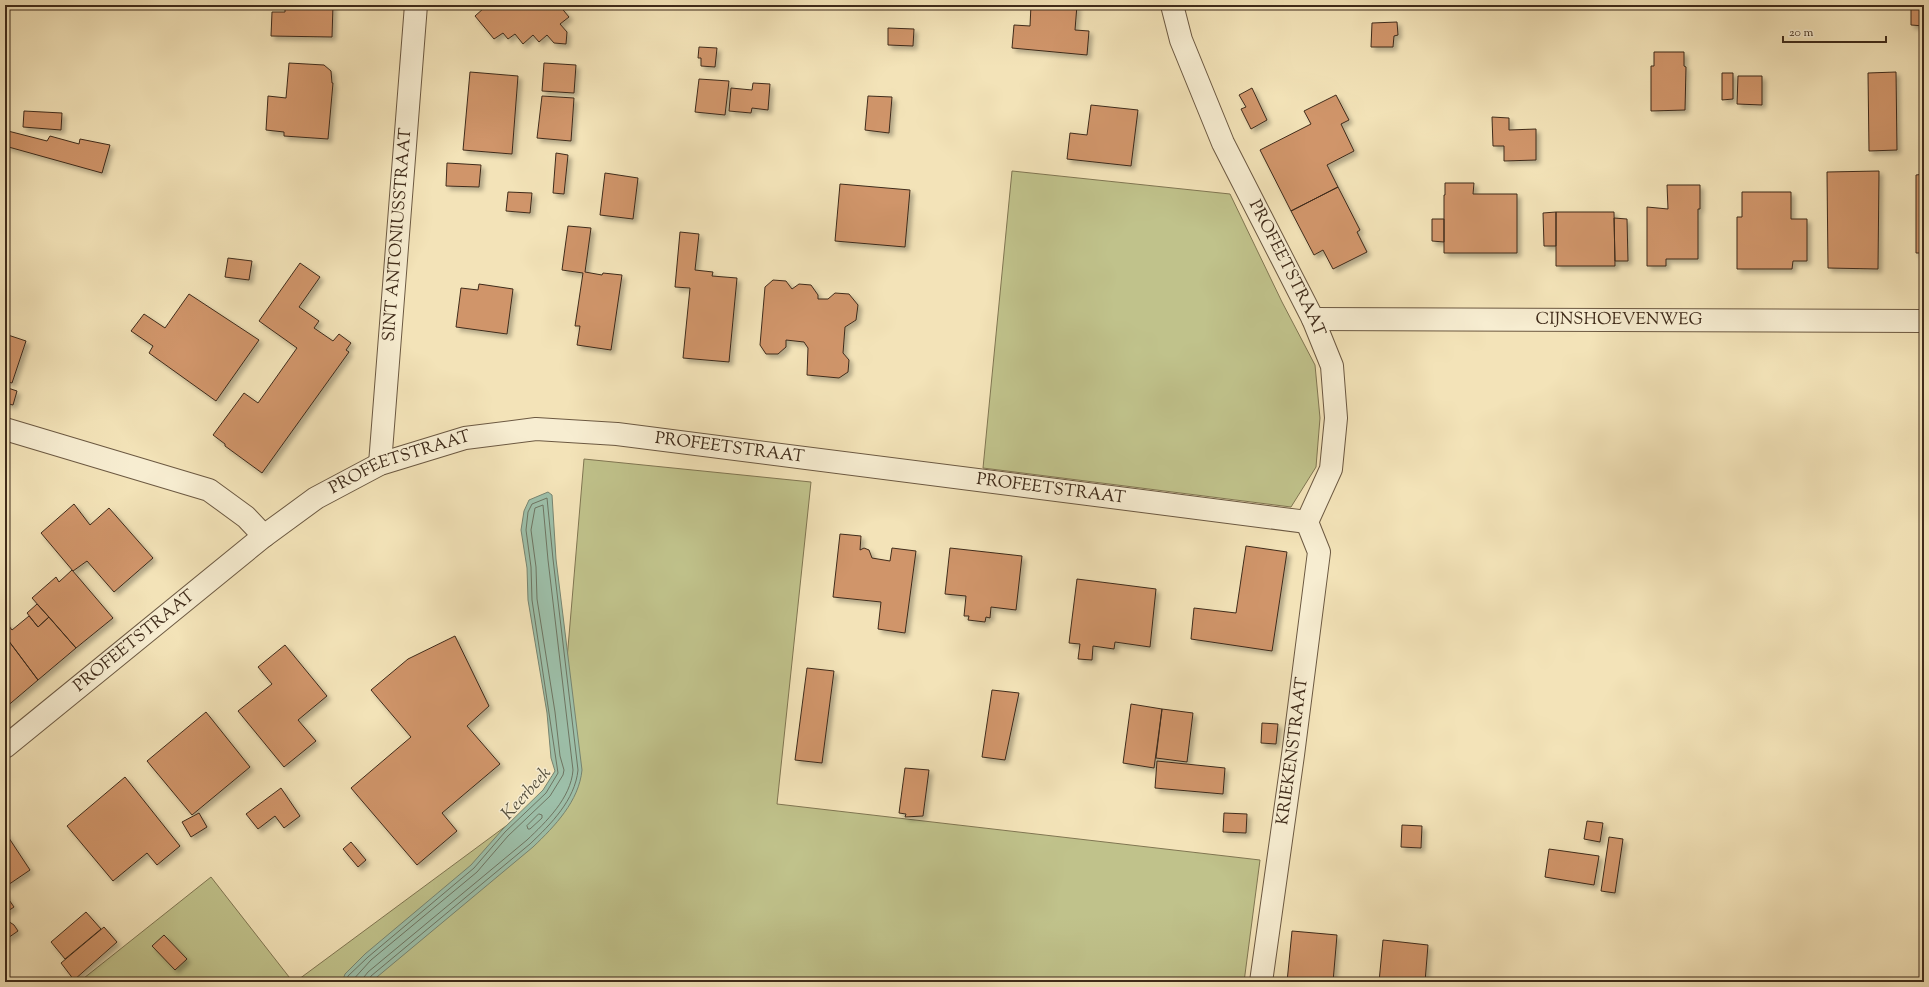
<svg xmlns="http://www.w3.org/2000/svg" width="1929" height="987" font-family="'Sorts Mill Goudy',serif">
<defs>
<filter id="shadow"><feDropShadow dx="3.5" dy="3.5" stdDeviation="2" flood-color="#0004"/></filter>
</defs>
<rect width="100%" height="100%" fill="#f3e3b8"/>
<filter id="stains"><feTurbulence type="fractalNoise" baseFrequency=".005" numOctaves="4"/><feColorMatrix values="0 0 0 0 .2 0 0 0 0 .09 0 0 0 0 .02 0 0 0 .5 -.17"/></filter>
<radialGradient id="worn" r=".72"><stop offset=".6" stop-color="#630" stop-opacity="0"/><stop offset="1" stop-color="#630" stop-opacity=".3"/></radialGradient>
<path fill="#c0c28b" stroke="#807652" d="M1012 171 1230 194 1282 302 1315 365 1320 418 1316 467 1291 507 983 468Z
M584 459 811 482 777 804 1260 860 1244 982H295L556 789Z
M211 877 293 982H79Z"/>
<path fill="#9dbfa9" stroke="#778470" d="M548 492 552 495 556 559 582 770C579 801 555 826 533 847L371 982H342L345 974 365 954 471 865 502 830 543 790 555 771 551 758 547 713 528 600 527 568 521 530 524 511 529 500Z"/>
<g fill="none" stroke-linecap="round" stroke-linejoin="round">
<path stroke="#6e7562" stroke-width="1" d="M539 814 542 815V818L530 829H528L527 826Z
M346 982 348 976 368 957 474 868 505 832 546 793 558 773 532 600 531 567 526 530 528 512 532 504 547 498 553 559 578 770C575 800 551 824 530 844L371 976 368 982
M351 982 371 960 477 872 508 836 550 796 563 775 564 770 560 756 555 712 537 599 536 567 531 530 535 508 543 505 548 560 573 770C571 798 546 822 527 840L368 972 364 977 363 982"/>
</g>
<path fill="#d0956b" stroke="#3f2b1a" filter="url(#shadow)" d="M285 5H333L332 37 271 36 272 12H285Z
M481 5H559L569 17 560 24 567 32 566 44 554 43 547 35 539 42 533 35 523 44 515 34 508 39 503 33 494 39 475 16 484 8Z
M1031 5H1077L1075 30 1089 31 1087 55 1012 48 1014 25 1030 26Z
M1911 7H1924V26L1911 25Z
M1397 22 1398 35 1394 36 1393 47H1371L1372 23Z
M888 28 914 29 913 46 888 45Z
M699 47 717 48 715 67 701 66V58H698Z
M1654 52H1684V66L1686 67 1685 110 1651 111V66H1654Z
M289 63 324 65 331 71 332 83H333L328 139 284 136V132L266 130 268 96 286 98Z
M544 63 576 65 574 93 542 91Z
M470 72 518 76 512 154 463 150Z
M1896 72 1897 150 1869 151 1868 73Z
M1722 73H1733V99L1722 100Z
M1738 76H1762V105L1737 104Z
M699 79 729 81 725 115 695 112Z
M753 83 770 84 768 110 752 108 751 113 729 111 731 88 752 90Z
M1252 88 1267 120 1251 129 1241 109 1246 107 1239 95Z
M1336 95 1349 120 1341 124 1354 151 1327 165 1338 187 1291 211 1260 150 1311 124 1304 111Z
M542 96 574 98 571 141 537 138Z
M868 96 892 97 889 133 865 130Z
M1091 105 1138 110 1131 166 1067 159 1070 133 1087 135Z
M24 111 62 113 61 130 23 127Z
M1492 117 1509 118V130L1536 129V160L1504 161V146H1493Z
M8 131 47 141 50 136 79 144 80 139 110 145 102 173 5 146Z
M556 153 568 155 564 194 553 193Z
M447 163 481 165 479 187 446 186Z
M1879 171 1878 269 1828 268 1827 172Z
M605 173 638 178 633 219 600 215Z
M1924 174V253H1916V175Z
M1445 183H1474L1473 194H1517V253H1444V195H1445Z
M840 184 910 190 905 247 835 241Z
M1667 185H1700V209H1698V259H1666V266H1647V207L1668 209Z
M1338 187 1360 230 1357 232 1367 252 1333 269 1323 250 1314 255 1291 211Z
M508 192 532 193 530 213 506 211Z
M1742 192H1791V219H1807V261H1793L1792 269H1737V217H1742Z
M1556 212H1614L1615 266H1556Z
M1556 212V246H1544L1543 213Z
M1614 218 1627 219 1628 261H1615Z
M1432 219H1444V242L1432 241Z
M568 226 591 228 585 272 602 275 603 273 622 275 611 350 577 345 580 326H575L583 273 562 270Z
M680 232 699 234 695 270 713 272 712 276 737 278 729 362 683 358 690 288 675 287Z
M228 258 252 261 249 280 225 277Z
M300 263 320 277 299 307 319 321 314 328 333 341 339 334 351 343 346 350 349 352 262 473 225 446V444L213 435 244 393 258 403 297 348 259 321Z
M773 280 786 281 792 289 799 284 811 285 818 295V299H828L835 293 849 294 858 305 856 320 845 327 843 353 849 360 848 372 839 378 807 375 808 348 804 342 786 340V347L778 354H766L760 345 765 287Z
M479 284 513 289 507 334 456 327 461 288 478 290Z
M189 294 259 340 216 401 149 353 153 346 131 331 144 314 165 328Z
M5 334 26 341 12 383 5 381Z
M5 387 17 391 13 405 5 403Z
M74 504 90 525 109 508 153 558 114 592 87 561 73 571 41 533Z
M840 534 861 536 860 550 864 548 869 550 872 558 890 561 892 548 916 551 905 633 878 629 881 602 833 597Z
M1246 546 1287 552 1272 651 1191 639 1194 608 1236 613Z
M950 548 1022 556 1016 610 991 607 990 618 986 617 985 622 968 620 969 616H964L966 596 945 594Z
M72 570 113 618 76 648 32 598 56 577 59 582Z
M1077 579 1156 589 1150 647 1115 642 1114 649 1093 646 1092 660 1078 659 1080 644 1069 643Z
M37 604 49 617 38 627 27 613Z
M29 616 38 627 49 617 76 648 38 680 5 636V621L12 630Z
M5 636 38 680 5 708Z
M455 636 489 706 467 726 500 764 442 813 457 831 417 865 351 788 411 737 371 690 408 659Z
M285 645 327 696 298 720 316 741 284 767 238 711 272 684 258 667Z
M807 668 834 671 822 763 795 760Z
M992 690 1019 693 1005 760 982 757Z
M1131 704 1162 709 1154 768 1123 763Z
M1162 709 1193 713 1187 762 1156 758Z
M206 712 250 767 192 815 147 761Z
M1262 723 1278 724 1276 744 1261 743Z
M1157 761 1225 768 1223 794 1155 788Z
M905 768 929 770 923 816 905 817 906 814 899 813Z
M125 777 180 846 157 865 147 853 113 881 67 826Z
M281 788 300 816 284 828 275 816 258 829 246 814Z
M199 813 207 827 191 837 182 822Z
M1224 813 1247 814 1246 833 1223 832Z
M1587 821 1603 823 1600 842 1584 839Z
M1402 825 1422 826 1421 848 1401 847Z
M5 832 30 870 5 887Z
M1609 837 1623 839 1615 893 1601 891Z
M351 842 366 860 358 867 343 849Z
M1549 849 1599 856 1594 885 1545 877Z
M5 894 14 907 5 913Z
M86 912 101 929 65 959 51 942Z
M5 919 14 925 18 931 5 940Z
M104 927 117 942 74 980 61 963Z
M1292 931 1337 935 1333 982H1287Z
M164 935 187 959 175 970 152 946Z
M1383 940 1428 945 1425 982H1379Z"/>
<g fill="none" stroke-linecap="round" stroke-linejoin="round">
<g stroke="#6c5942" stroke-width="24">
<g id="street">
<path id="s1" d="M1172 5 1181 40 1223 143 1313 319 1332 366 1336 418 1331 469 1307 522"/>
<path id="s2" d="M1313 319 1924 321"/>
<path d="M5 429 209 490 246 517 264 536"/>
<path id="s3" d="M380 464 416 5"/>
<path id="s4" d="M5 747 264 536 316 498 380 464 465 438 536 429 617 434 1307 522"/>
<path id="s5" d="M1261 982 1293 755 1319 552 1307 522"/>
</g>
</g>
<use href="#street" stroke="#f7edd1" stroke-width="22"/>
</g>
<g text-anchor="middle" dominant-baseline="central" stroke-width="3" stroke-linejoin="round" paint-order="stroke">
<g font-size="17" fill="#3f2b1a" stroke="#f7edd1">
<text stroke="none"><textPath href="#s3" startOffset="230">SINT ANTONIUSSTRAAT</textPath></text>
<text stroke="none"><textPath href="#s1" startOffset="288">PROFEETSTRAAT</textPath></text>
<text stroke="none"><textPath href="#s2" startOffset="306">CIJNSHOEVENWEG</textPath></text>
<text stroke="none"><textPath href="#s4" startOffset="826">PROFEETSTRAAT</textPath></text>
<text stroke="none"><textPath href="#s4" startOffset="490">PROFEETSTRAAT</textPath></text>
<text stroke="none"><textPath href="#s4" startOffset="1150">PROFEETSTRAAT</textPath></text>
<text stroke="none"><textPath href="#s4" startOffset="167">PROFEETSTRAAT</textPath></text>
<text stroke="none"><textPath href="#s5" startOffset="233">KRIEKENSTRAAT</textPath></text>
</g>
<g font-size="18" font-style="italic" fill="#56503e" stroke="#f7edd1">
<text transform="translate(527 794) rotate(-48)">Keerbeek</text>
</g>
</g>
<rect width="1929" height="987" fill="none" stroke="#f3e3b8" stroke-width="20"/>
<rect x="6" y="6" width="1917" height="975" fill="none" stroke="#3f2b1a" stroke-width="2"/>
<rect x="10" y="10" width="1909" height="967" fill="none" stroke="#3f2b1a"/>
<path d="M1783 36v6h103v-6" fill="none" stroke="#3f2b1a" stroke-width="2"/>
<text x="1789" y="36" font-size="12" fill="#3f2b1a" stroke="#f7edd1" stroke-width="3" paint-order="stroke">20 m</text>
<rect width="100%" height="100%" filter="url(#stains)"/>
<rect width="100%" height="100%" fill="url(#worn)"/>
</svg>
